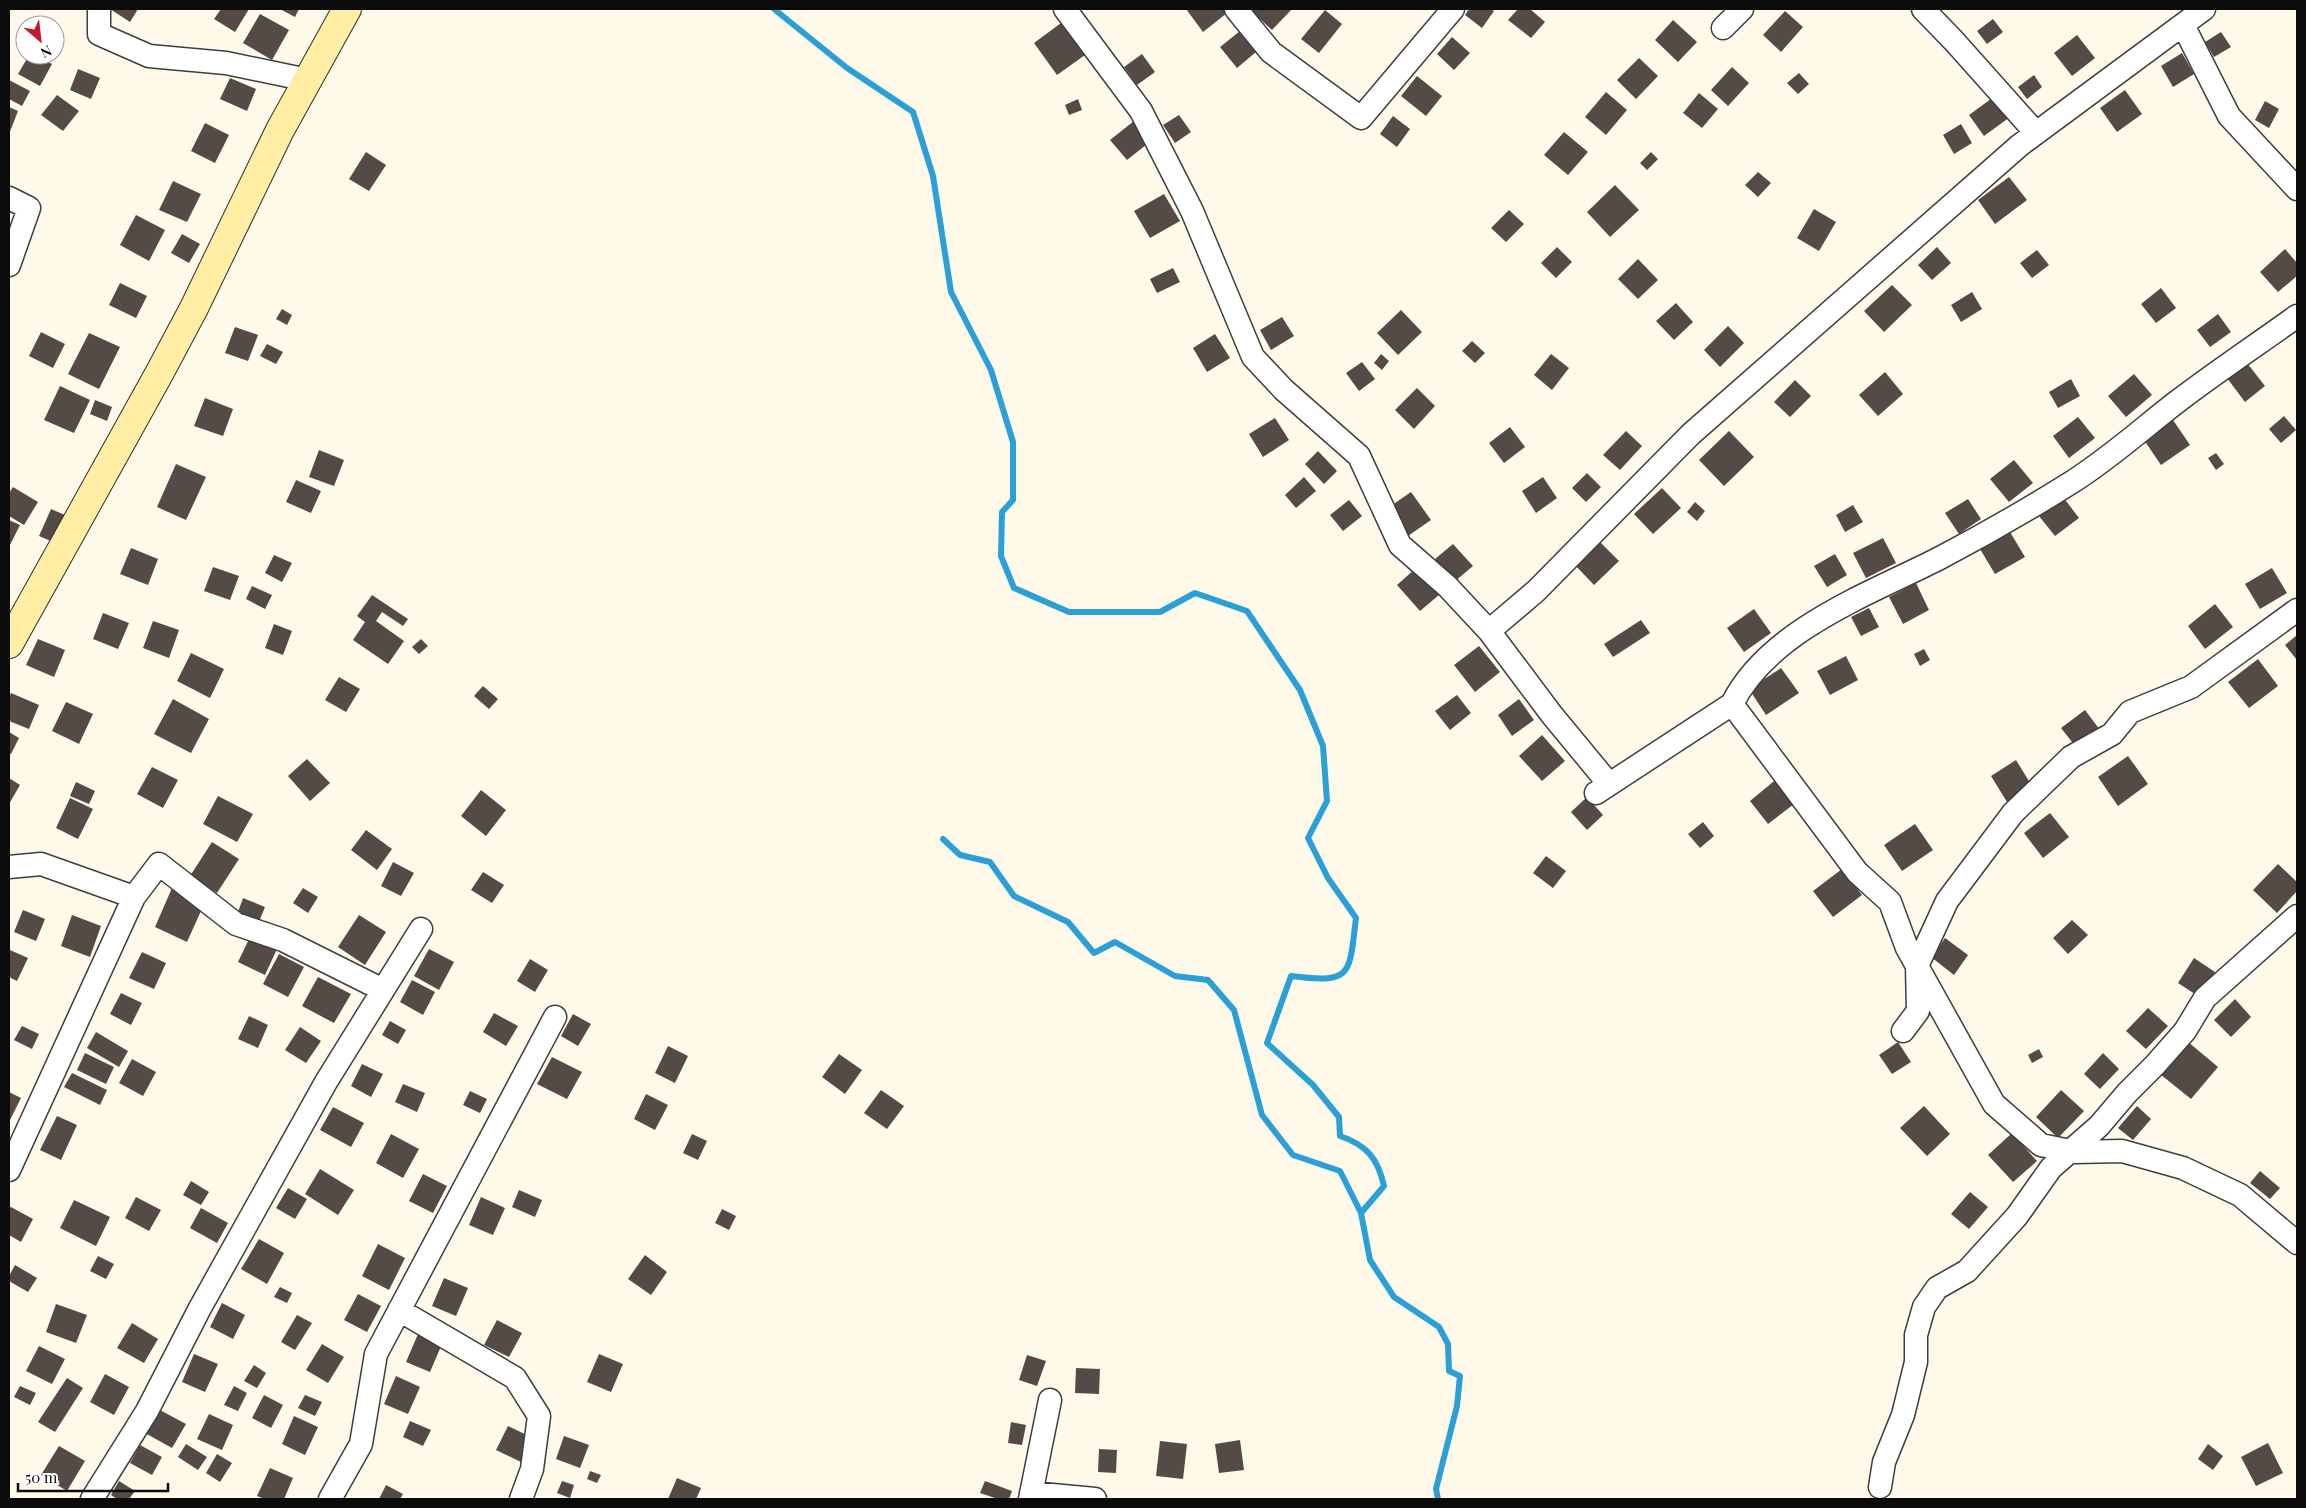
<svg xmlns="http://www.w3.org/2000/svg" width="2306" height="1508" font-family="'Playfair Display',serif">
<rect width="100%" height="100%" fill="#fff9e9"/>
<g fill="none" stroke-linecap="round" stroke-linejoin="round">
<path stroke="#2aa0d7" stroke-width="6" d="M774 9 847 68 913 112 933 176 951 292 991 370 1013 442V500L1002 512 1001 556 1014 588 1069 612H1160L1195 593 1247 611 1300 690 1323 746 1327 801 1308 838 1328 878 1356 918C1349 975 1353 984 1291 976L1267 1043 1313 1085 1339 1117 1340 1136C1367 1145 1378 1159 1384 1186L1361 1213 1370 1260 1394 1297 1439 1327 1448 1344 1449 1371 1460 1376 1457 1406 1436 1489 1438 1499
M943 839 960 855 990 862 1014 896 1068 922 1094 953 1115 942 1175 976 1208 980 1234 1010 1262 1115 1293 1155 1340 1171 1361 1213"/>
</g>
<path fill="#544b47" d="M110 9H138L130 22Z
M221 9H249L235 32 214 19Z
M280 9H299L295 17Z
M1186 9H1223L1227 13 1203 32Z
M1249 9H1292L1272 30Z
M1469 9H1491L1494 11 1482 28 1465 15Z
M1518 9H1530L1545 22 1531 38 1508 20Z
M1325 10 1342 24 1319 53 1301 39Z
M1785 11 1803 27 1781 52 1763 35Z
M260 14 289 30 272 60 243 43Z
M1993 19 2003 32 1987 44 1977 31Z
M1673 20 1697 42 1678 62 1655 40Z
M1061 23 1085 55 1057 75 1034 43Z
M1240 31 1256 52 1237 68 1220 47Z
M2221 32 2231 47 2214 57 2205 42Z
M2077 35 2095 58 2072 76 2054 53Z
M1452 37 1470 53 1454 70 1437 54Z
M55 38 62 41 55 59 50 55H55Z
M2182 53 2194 74 2173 87 2161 66Z
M1142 54 1155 72 1137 85 1124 67Z
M29 55H34L52 64 40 86 18 74Z
M1639 58 1658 76 1636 99 1617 80Z
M1732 67 1749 83 1728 106 1711 90Z
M78 69 100 78 91 99 70 90Z
M1799 73 1809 84 1798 94 1787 83Z
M2034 75 2042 87 2027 99 2018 87Z
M1417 76 1442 96 1426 116 1401 96Z
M230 78 256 89 247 111 220 99Z
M9 80 30 91 22 106 9 99Z
M2125 90 2142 114 2117 132 2100 108Z
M1606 92 1627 110 1606 135 1585 117Z
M1699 93 1718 109 1702 128 1683 113Z
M57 95 79 111 63 131 41 115Z
M1995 96 2010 117 1984 136 1969 115Z
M1078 99 1082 110 1069 115 1065 105Z
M2265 101 2279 109 2269 128 2255 120Z
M9 107 18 111 9 134Z
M1179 115 1191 132 1175 143 1163 125Z
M1393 116 1410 129 1397 147 1380 134Z
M1134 121 1151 141 1127 160 1110 140Z
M205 123 229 135 215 163 191 151Z
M1961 124 1972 143 1954 154 1943 135Z
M1564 132 1588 152 1568 175 1544 155Z
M366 152 386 165 369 191 349 179Z
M1651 152 1658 159 1647 170 1640 163Z
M1758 172 1771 183 1758 197 1745 185Z
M2009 177 2027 200 1995 224 1978 200Z
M173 181 201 194 187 222 159 210Z
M1615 185 1639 210 1610 237 1587 212Z
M1164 194 1180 221 1150 238 1134 211Z
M1814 209 1836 222 1819 251 1797 238Z
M1509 210 1524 224 1506 242 1491 228Z
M136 215 165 230 149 261 120 245Z
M182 234 200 244 189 263 171 253Z
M1557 247 1572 262 1556 278 1541 263Z
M1937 247 1951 263 1932 280 1918 265Z
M2285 249 2297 263V276L2278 292 2260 272Z
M2037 250 2049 265 2032 278 2020 263Z
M1638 259 1658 280 1638 299 1618 279Z
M1173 268 1180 282 1157 293 1150 279Z
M120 283 147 296 136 318 109 305Z
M1892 285 1912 305 1884 332 1864 311Z
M2161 288 2176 308 2156 323 2141 304Z
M1972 292 1982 309 1961 322 1951 305Z
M1676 303 1693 322 1674 340 1656 321Z
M282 309 292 315 287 325 276 319Z
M1401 310 1422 332 1398 355 1377 333Z
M2218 314 2231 332 2210 347 2197 330Z
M1282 317 1294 336 1271 350 1260 330Z
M1728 326 1744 343 1720 367 1704 350Z
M235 327 258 335 248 361 225 353Z
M41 332 65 344 53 368 29 356Z
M89 333 120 347 99 389 68 374Z
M1215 334 1230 358 1207 372 1193 348Z
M1472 341 1485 353 1475 363 1462 351Z
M267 344 283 352 276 364 260 356Z
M1381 354 1389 361 1382 370 1374 363Z
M1551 354 1569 368 1552 390 1534 375Z
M1362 362 1375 379 1359 391 1346 373Z
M2247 363 2265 386 2245 402 2227 378Z
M1885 372 1903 394 1878 416 1859 395Z
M2134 374 2152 395 2126 417 2108 396Z
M2071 379 2080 396 2058 408 2049 392Z
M1795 380 1811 396 1790 417 1774 402Z
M60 386 90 400 74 433 44 420Z
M1417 388 1435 406 1414 429 1395 410Z
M205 398 233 409 223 436 194 426Z
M95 400 112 407 107 421 90 414Z
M2284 416 2296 430 2281 443 2269 429Z
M2078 417 2095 438 2069 458 2053 436Z
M1275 418 1289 440 1263 457 1249 434Z
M2173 420 2190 445 2161 465 2144 440Z
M1510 427 1525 447 1504 463 1489 443Z
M1626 431 1642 446 1620 470 1603 455Z
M1729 431 1754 457 1724 486 1699 460Z
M319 450 344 460 334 486 309 477Z
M1318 451 1337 471 1324 484 1305 464Z
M2216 453 2224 464 2216 470 2208 458Z
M2014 460 2033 483 2009 502 1990 479Z
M176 464 206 477 186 520 157 507Z
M1587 473 1601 487 1586 502 1572 488Z
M1304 477 1316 491 1296 508 1285 495Z
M1543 477 1557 498 1536 513 1522 491Z
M296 480 321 491 311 513 286 502Z
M13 487 38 502 24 525 9 516V493Z
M1662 488 1681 508 1653 534 1634 514Z
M1411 492 1431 520 1405 538 1385 510Z
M2063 497 2079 518 2055 536 2039 516Z
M1968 499 1981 519 1959 534 1945 513Z
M1349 500 1362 516 1343 531 1330 515Z
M1695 502 1705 511 1697 521 1687 512Z
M1853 505 1863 522 1845 532 1836 515Z
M51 509 65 515 53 542 39 536Z
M9 520 20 525 9 547Z
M2010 532 2025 557 1995 574 1980 549Z
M1883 538 1896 563 1866 578 1853 553Z
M1600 542 1619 561 1594 585 1575 565Z
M1453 544 1473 566 1454 582 1435 559Z
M131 548 158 559 148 585 120 574Z
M1835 554 1847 575 1827 587 1814 566Z
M274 555 292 563 282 582 265 573Z
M213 567 239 576 230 600 204 591Z
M1416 568 1439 595 1420 611 1397 585Z
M2272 568 2287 593 2260 609 2245 584Z
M1916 583 1929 610 1903 624 1889 597Z
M252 586 272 595 265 609 246 599Z
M372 595 408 619 403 626 382 612 376 621 404 641 388 664 353 640 365 622 357 616Z
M2215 604 2233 627 2205 649 2188 626Z
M1869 608 1879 627 1861 636 1851 617Z
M1754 609 1771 633 1744 652 1727 628Z
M103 613 129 623 118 649 93 639Z
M1641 620 1650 633 1613 657 1604 644Z
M153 621 179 630 169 658 143 648Z
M274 624 292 631 283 655 265 648Z
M2297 635V660L2285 645Z
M38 639 65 650 54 677 26 665Z
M421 639 428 646 419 654 412 647Z
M1479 646 1500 672 1475 692 1454 665Z
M1924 649 1930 660 1920 666 1914 654Z
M191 653 224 669 210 698 177 681Z
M1846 656 1858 680 1830 695 1817 671Z
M2258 659 2278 686 2249 708 2228 682Z
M1781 668 1799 693 1766 715 1749 689Z
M339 677 360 689 346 712 325 700Z
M483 686 498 699 489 709 474 696Z
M11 693 39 705 29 729 9 721V698Z
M1457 695 1471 713 1450 730 1435 711Z
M173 699 209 719 191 753 154 734Z
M1519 699 1534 720 1512 736 1498 715Z
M66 702 93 714 79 744 52 731Z
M2085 710 2100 730 2076 747 2061 728Z
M9 732 19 738 11 754 9 753Z
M1542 735 1565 761 1542 781 1519 756Z
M2128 756 2148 784 2118 806 2098 777Z
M307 759 330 783 310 801 288 776Z
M2016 760 2032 786 2007 802 1991 776Z
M152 767 178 780 163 808 137 794Z
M1779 777 1798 801 1768 824 1750 801Z
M9 778 20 785 9 804Z
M76 782 95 791 89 804 70 796Z
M481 790 506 810 486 836 461 816Z
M218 796 253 814 237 842 203 824Z
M1587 797 1603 815 1587 830 1571 812Z
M70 798 93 809 78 839 56 828Z
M2050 813 2069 837 2043 858 2024 833Z
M1703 822 1714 836 1700 848 1688 834Z
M1915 824 1933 850 1902 871 1884 845Z
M366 830 392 849 377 870 351 850Z
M212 842 239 859 217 893 190 876Z
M1546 856 1566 871 1553 888 1533 873Z
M393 862 414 873 401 896 381 886Z
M2278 864 2297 882V891L2277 913 2253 890Z
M1842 869 1862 895 1833 917 1813 891Z
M483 872 504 885 492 903 471 890Z
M172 888 205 902 187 942 155 927Z
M303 888 318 897 308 913 293 903Z
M243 898 265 907 258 924 237 915Z
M23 910 45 919 36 941 14 932Z
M72 915 101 926 90 957 61 946Z
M359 915 386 932 365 965 338 947Z
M2072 920 2088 935 2068 954 2053 938Z
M250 937 277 949 265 975 238 962Z
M1945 938 1968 955 1954 975 1931 957Z
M429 949 454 962 439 990 414 976Z
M10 950 28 958 17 981 9 977Z
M142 952 166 963 154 989 129 978Z
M279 954 304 967 288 997 263 984Z
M2194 958 2215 972 2198 996 2178 983Z
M530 959 548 970 535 992 517 981Z
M318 977 351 994 334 1023 302 1006Z
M412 980 435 992 423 1015 400 1002Z
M121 993 142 1003 131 1025 110 1014Z
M2235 999 2251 1017 2231 1037 2214 1020Z
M2148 1008 2168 1026 2146 1049 2126 1031Z
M494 1013 518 1026 506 1046 483 1032Z
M573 1014 591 1024 578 1046 561 1036Z
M249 1016 268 1025 258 1048 238 1039Z
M390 1021 406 1030 398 1044 382 1035Z
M22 1026 39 1034 32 1049 14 1040Z
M300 1027 321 1041 306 1063 285 1050Z
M96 1032 128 1051 119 1067 87 1048Z
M2187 1041 2218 1067 2191 1099 2160 1074Z
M1898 1042 1911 1062 1892 1074 1879 1055Z
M668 1046 688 1056 675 1083 655 1073Z
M2039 1049 2043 1057 2032 1063 2028 1055Z
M85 1053 114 1067 106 1084 77 1070Z
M2103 1053 2119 1069 2100 1089 2084 1074Z
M839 1054 862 1070 845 1094 822 1077Z
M552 1057 582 1072 567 1099 537 1084Z
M132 1059 156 1072 143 1096 119 1083Z
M362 1064 383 1074 371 1097 351 1086Z
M72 1073 107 1090 100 1105 64 1087Z
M403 1084 425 1093 417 1112 395 1102Z
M881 1090 904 1106 887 1129 864 1113Z
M2061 1090 2084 1111 2058 1138 2036 1117Z
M470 1091 487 1099 480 1113 463 1105Z
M9 1092 21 1098 9 1122Z
M646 1094 668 1105 655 1130 634 1119Z
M1924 1106 1950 1134 1927 1156 1900 1128Z
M2137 1106 2151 1119 2133 1140 2118 1128Z
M333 1107 364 1123 351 1147 320 1130Z
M57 1116 77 1125 61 1160 40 1150Z
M2012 1133 2037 1161 2013 1182 1988 1155Z
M391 1134 419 1149 403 1178 376 1163Z
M692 1134 707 1141 698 1160 683 1153Z
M320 1169 354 1190 338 1215 305 1194Z
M2260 1171 2280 1188 2270 1199 2250 1183Z
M423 1174 447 1186 433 1213 409 1201Z
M191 1181 209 1192 201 1205 183 1195Z
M288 1188 307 1199 295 1219 276 1208Z
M519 1190 542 1200 535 1217 512 1207Z
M1970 1192 1988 1207 1969 1229 1951 1214Z
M136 1197 161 1210 149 1231 125 1218Z
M481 1197 505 1208 493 1235 469 1225Z
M74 1200 110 1217 96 1246 60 1228Z
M9 1206 33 1219 21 1242 9 1235Z
M201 1208 228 1223 217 1243 190 1228Z
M722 1209 736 1216 729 1230 715 1223Z
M259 1239 284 1253 267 1284 241 1269Z
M378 1244 405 1258 389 1290 362 1276Z
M645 1255 667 1272 651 1295 628 1279Z
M98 1256 114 1264 106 1279 90 1271Z
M15 1265 37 1278 28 1292 9 1281V1276Z
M444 1278 468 1288 456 1316 432 1306Z
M280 1287 292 1293 287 1303 274 1297Z
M358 1294 381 1306 367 1332 344 1320Z
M222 1303 245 1315 233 1339 210 1327Z
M56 1304 87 1315 76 1343 46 1332Z
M297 1315 312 1323 295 1350 281 1342Z
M497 1320 522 1333 509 1357 484 1345Z
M132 1323 158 1339 144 1363 117 1348Z
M418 1334 442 1344 430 1372 406 1362Z
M322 1344 344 1357 328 1383 306 1370Z
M39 1346 65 1359 52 1384 26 1371Z
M194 1354 218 1364 205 1392 182 1382Z
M599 1354 623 1364 611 1392 587 1382Z
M1027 1355 1046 1361 1037 1386 1019 1380Z
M254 1365 266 1373 257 1388 244 1381Z
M1076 1368 1100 1369 1099 1394 1075 1393Z
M105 1374 129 1387 114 1415 90 1402Z
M396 1376 420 1387 408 1414 384 1404Z
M67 1378 83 1388 55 1432 38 1422Z
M20 1386 36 1393 30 1405 14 1397Z
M234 1386 247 1393 238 1411 224 1405Z
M264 1395 283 1405 271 1428 252 1418Z
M305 1395 322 1402 315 1416 298 1408Z
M158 1409 186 1424 172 1448 145 1433Z
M209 1414 233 1425 222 1450 197 1439Z
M294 1416 318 1427 305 1455 282 1444Z
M410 1421 431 1430 423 1446 403 1437Z
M1011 1422 1026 1425 1022 1445 1008 1443Z
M508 1426 533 1438 521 1462 496 1450Z
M564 1436 589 1445 580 1468 556 1459Z
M1240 1440 1244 1470 1219 1473 1215 1444Z
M1160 1441 1187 1444 1183 1479 1156 1476Z
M2268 1443 2283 1473 2256 1486 2241 1457Z
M186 1444 207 1457 198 1470 178 1457Z
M2208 1444 2223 1456 2213 1470 2198 1459Z
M140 1445 162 1457 152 1475 130 1463Z
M59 1446 85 1461 67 1491 41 1475Z
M1099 1449 1117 1450 1116 1473 1098 1472Z
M217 1454 232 1463 220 1482 206 1473Z
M270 1468 293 1478 284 1499H265L257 1496Z
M590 1471 601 1475 597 1483 587 1479Z
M677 1478 701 1488 696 1499H668Z
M119 1481 135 1491 129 1499H117L111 1495Z
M562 1481 574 1485 570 1498 557 1493Z
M985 1481 1012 1491 1009 1499H998L980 1493Z
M386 1485 403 1494 400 1499H379Z"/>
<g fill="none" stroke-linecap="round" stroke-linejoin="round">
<g stroke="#3e3e3e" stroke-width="25">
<path id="street" d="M99 9V34L149 56 226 63 308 80
M1065 9 1141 111 1192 211 1253 357 1284 390 1359 456 1400 545 1447 586 1489 631 1552 715 1609 784
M1236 9 1271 52 1361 118 1453 9
M1923 9 1954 41 2036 133
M2183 25 2229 116 2297 189
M1723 28 1742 9
M9 198 29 208 9 265
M1489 631 1536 591 1691 434 2020 145 2204 9
M1732 704 1857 872 1890 902 1907 948 1994 1104 2041 1145 2075 1152 2122 1151 2183 1168 2240 1195 2297 1243
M1596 793 1732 704C1769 630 1869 594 1938 559 1984 535 2029 509 2072 482 2110 458 2143 428 2178 401 2216 372 2258 344 2297 316
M9 867 41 864 134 897
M1903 1031 1918 1011 1917 966 1947 901 2013 813 2071 757 2112 734 2130 712 2191 687 2297 610
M9 1170 134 897 159 864 236 924 283 940 383 990
M399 1310 515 1378 539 1416 532 1469 521 1499
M1880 1487 1884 1462 1903 1415 1916 1362V1335L1924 1307 1937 1288 1967 1271 2017 1216 2051 1168 2099 1126 2127 1093 2155 1065 2185 1031 2205 998 2297 916
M1031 1493 1095 1499
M92 1499 147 1411 200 1308 326 1082 421 929
M330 1499 361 1444 376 1354 555 1017
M1030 1499 1050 1400"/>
</g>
<g stroke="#2d2d2d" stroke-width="30">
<path id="secondary" d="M9 644 160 372 194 308 280 130 347 9"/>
</g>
<use href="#street" stroke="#fff" stroke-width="22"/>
<use href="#secondary" stroke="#ffeea4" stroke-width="28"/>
</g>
<rect width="2306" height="1508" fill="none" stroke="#0b0b0b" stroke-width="20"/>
<g transform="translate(40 40) rotate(152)"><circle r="24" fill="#ffffff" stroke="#9d9d9d"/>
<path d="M0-4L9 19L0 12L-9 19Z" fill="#c5192f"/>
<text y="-8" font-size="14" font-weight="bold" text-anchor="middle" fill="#0b0b0b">N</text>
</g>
<path d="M18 1483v8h150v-8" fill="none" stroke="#0b0b0b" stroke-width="2.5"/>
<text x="25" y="1483" font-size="15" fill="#0b0b0b" stroke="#ffffff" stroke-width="4" paint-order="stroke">50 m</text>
</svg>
